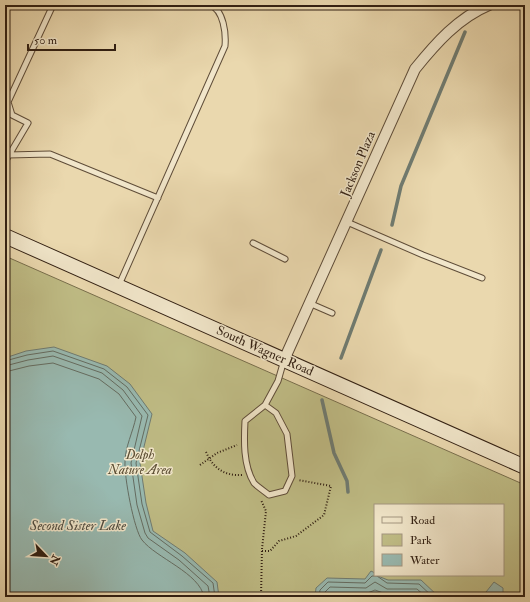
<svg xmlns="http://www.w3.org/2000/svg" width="530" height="602" font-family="'IM FELL Double Pica',serif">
<rect width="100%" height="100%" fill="#ead8ae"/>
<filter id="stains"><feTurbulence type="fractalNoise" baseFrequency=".005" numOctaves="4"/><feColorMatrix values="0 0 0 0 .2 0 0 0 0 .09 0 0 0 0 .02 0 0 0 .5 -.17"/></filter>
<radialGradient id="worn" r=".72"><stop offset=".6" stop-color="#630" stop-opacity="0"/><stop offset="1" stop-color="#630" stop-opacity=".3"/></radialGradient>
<path fill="#bfbc85" stroke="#786e4c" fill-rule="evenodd" d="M5 256 525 485V597H5ZM375 505H503V575H375Z"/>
<path fill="#98b9b0" stroke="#6f7b71" d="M54 347 107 366 130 384 152 414 140 463 146 503 153 531 185 553 217 582 219 597H5V358L26 351Z
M371 571 375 573V575L388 580H421L439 597H315L316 588 327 578 365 579Z
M494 582 503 588V597H482Z"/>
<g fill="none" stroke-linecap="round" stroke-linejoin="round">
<path stroke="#646c61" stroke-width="1" d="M5 361 27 355 53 351 104 369 127 387 148 415 136 463 142 504 150 532 182 556 213 583 215 597
M5 366 28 360 53 356 102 373 123 390 142 416 131 463 137 505 145 533 148 538 179 560 208 586 210 597
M5 372 29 366 53 363 99 379 119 394 136 417C133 432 125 447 125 462 124 476 134 530 142 540 156 558 200 573 204 597
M319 597 320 590 328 582 365 583 372 576H377L387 583 419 584 433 597
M324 597 325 592 330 587 366 588 375 582 387 589H417L426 597
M330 597 333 593 365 594 375 590 386 594 414 595 417 597"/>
<path stroke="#6f7b71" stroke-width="3.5" d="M392 225 401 186 465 32
M341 358 381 250
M322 400 334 453 347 481 348 492"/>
<g stroke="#5f4d39" stroke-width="7">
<path id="service" d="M8 155 50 154 158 198
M5 162 28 123 12 115 8 102 53 5
M347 222 423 255 482 278
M253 243 285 259
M119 285 225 46C226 34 224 10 210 5
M309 303 332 313
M265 405 276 413 287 434 292 476 285 491 269 495C264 491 258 487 254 483 243 465 244 440 245 421L265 405 278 381 284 360"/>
</g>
<g stroke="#5f4d39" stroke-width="12">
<path id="minor" d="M284 360 415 69C436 43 458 18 489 5"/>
</g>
<g stroke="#311f12" stroke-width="16">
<path id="secondary" d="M5 236 525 467"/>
</g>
<path stroke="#311f12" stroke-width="2" stroke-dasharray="1 2" stroke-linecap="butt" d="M206 452C213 468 224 476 242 475
M200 465 217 453 237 445
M262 551H270L279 541 296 536 324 515 331 486 298 480
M261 597 262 549 266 511 261 500"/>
<use href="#service" stroke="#f1e6ca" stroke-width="5"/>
<use href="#minor" stroke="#f1e6ca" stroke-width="10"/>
<use href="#secondary" stroke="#f1e6ca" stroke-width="14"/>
</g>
<g text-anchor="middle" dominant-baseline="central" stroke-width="3" stroke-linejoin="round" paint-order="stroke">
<g font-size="13" fill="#311f12" stroke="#f1e6ca">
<text transform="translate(358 164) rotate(-67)">Jackson Plaza</text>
<text transform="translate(265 351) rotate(24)">South Wagner Road</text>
</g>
<g font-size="13" font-style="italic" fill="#5c4e34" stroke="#f1e6ca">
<text x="140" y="455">Dolph<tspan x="140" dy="15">Nature Area</tspan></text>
</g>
<g font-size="14" font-style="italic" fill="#504d41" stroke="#f1e6ca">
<text x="78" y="525">Second Sister Lake</text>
</g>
</g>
<rect width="530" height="602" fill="none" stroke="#ead8ae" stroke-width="20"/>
<rect x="6" y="6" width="518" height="590" fill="none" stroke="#311f12" stroke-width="2"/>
<rect x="10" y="10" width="510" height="582" fill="none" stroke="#311f12"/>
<rect x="374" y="504" width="130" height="72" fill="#f1e6ca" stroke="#a49680"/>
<rect x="382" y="517" width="20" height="6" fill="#f1e6ca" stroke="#a49680"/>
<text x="410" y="524" font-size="12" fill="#311f12">Road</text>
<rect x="382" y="534" width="20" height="12" fill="#bfbc85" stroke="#a49680"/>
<text x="410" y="544" font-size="12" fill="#311f12">Park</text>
<rect x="382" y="554" width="20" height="12" fill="#98b9b0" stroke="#a49680"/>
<text x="410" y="564" font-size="12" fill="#311f12">Water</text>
<g transform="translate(46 556) rotate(115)" stroke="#f1e6ca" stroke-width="3" paint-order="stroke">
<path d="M0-3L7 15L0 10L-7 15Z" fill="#311f12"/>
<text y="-6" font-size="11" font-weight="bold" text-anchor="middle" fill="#311f12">N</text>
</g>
<path d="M28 44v6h87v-6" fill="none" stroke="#311f12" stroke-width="2"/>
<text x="34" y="44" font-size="12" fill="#311f12" stroke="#f1e6ca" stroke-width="3" paint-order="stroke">50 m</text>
<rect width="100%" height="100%" filter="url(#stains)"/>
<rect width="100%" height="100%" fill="url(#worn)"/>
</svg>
